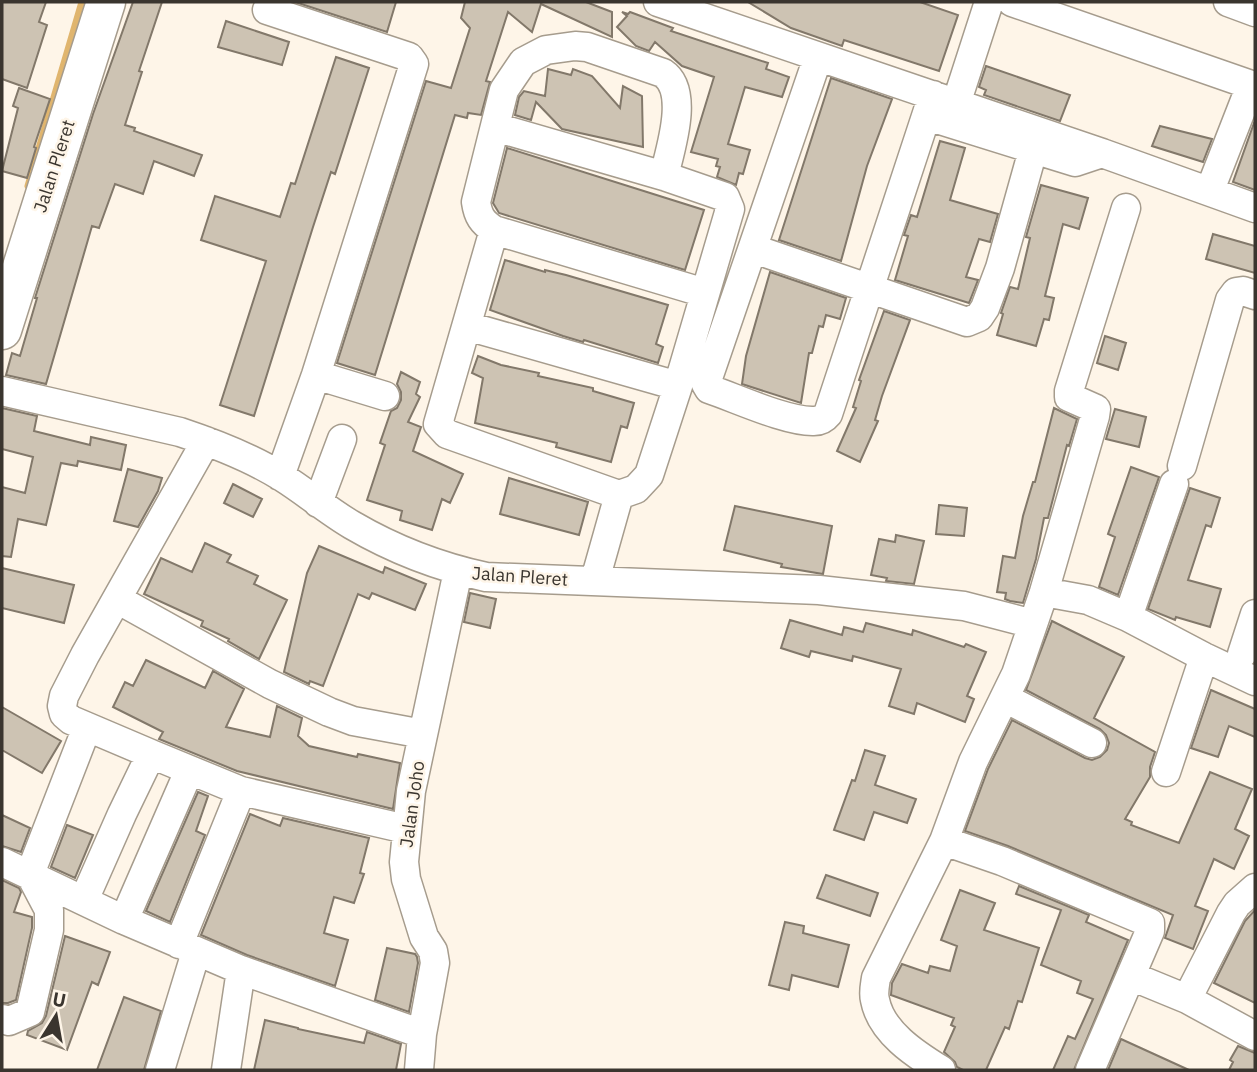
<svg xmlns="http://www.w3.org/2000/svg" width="1257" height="1072" font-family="'IBM Plex Sans',sans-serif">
<rect width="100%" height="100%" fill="#fef5e8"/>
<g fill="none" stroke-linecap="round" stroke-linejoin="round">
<path stroke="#e0b56e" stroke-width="7" d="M28 186 82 2"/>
</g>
<path fill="#cdc3b3" stroke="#82786a" stroke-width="2" d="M2 2H46L39 22 47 25 27 88 2 79Z
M133 2H162L139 71 142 72 125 125 135 128 134 131 202 155 194 176 154 161 143 194 115 184 99 228 92 226 46 384 6 375 12 353 20 356 37 298H35L93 114Z
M295 2H396L387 32Z
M465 2H586L612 12V37L541 4 532 32 508 12 486 81 490 82 481 115 468 113 467 118 455 115 375 375 337 363 426 81 451 88 470 28 461 18Z
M748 2H920L958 15 939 71 844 40 842 46 791 28Z
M622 12 628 14 630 12 673 28 671 31 768 63 766 69 789 77 782 97 745 87 728 144 750 150 743 174 739 173 736 185 717 177 720 167 716 166 718 159 691 152 714 77 682 66 655 42 649 51 636 46 617 27 627 16Z
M226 21 289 42 282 65 218 47Z
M336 57 369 68 335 174 331 172 313 227 254 416 220 405 266 261 201 240 215 196 280 217 291 183 295 184Z
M986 66 1070 95 1060 121 984 95 986 90 979 87Z
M548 69 571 75 573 69 592 76 620 108 623 86 642 96 643 147 562 129 536 102 531 120 515 115 519 97 524 91 545 96Z
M831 78 892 99 867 166 841 261 779 240Z
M19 88 50 99 34 147 36 148 27 178 2 171 18 108 13 106Z
M1254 123 1255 124V190L1233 182Z
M1160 126 1212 139 1203 162 1152 146Z
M940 141 965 148 950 200 998 214 990 242 979 239 966 277 978 280 969 303 895 280 908 236 904 235 911 215 917 217Z
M507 148 704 210 685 270 499 213 493 203Z
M1041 185 1088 198 1079 229 1063 224 1045 296 1054 298 1049 320 1044 319 1036 346 997 335 1003 314 1001 313 1010 287 1018 289 1030 238 1026 237Z
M1213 234 1255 246V273L1206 259Z
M505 260 545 272V270L566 275 668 305 656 344 663 347 658 363 584 340 583 342 563 336 490 310Z
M770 272 846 298 840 319 826 315 823 327 819 326 812 353H809L801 403 742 384 746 356Z
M884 311 910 320 882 396 875 420 878 421 860 462 837 451 856 408 853 407 861 381 859 380Z
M1105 336 1126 343 1118 370 1097 363Z
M478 356 501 365 539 373 538 376 593 388V391L634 403 627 428 621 426 611 462 556 447 557 443 475 423 483 378 472 373Z
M401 372 420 382 416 394 420 397 408 422 421 427 413 451 463 474 450 503 442 499 432 530 400 520 402 511 367 500 385 445 380 443 391 411 397 408 401 400V392L397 384Z
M2 408 37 416 34 431 90 445 91 437 126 445 121 470 78 461 77 466 61 463 46 525 18 519 11 557 2 556V487L25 493 33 457 2 449Z
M1054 408 1077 419 1069 446 1067 445 1048 518H1044L1036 559 1023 603 1010 601 1005 599 1006 593 997 592 1003 556 1015 558 1023 516 1033 482H1035Z
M1115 409 1146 417 1139 447 1106 439Z
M1131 467 1159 477 1118 595 1099 587 1115 537 1108 534Z
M128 469 162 478 158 491 138 527 114 521Z
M509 478 588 502 579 535 500 514Z
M233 484 262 499 253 517 224 503Z
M1190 488 1220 498 1211 527 1206 525 1188 580 1221 589 1210 627 1176 617 1175 620 1148 609Z
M939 505 967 508 964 536 936 534Z
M735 506 832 526 823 574 781 567 782 564 724 550Z
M896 535 924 541 914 584 886 581 887 578 871 575 879 539 895 542Z
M205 543 231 555 227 562 258 576 254 584 287 600 259 659 228 641 229 639 201 626 203 621 144 594 161 558 192 572Z
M319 546 383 573 385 567 426 584 415 610 372 593 369 599 358 594 323 686 310 681 309 684 284 672 307 573Z
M2 568 74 585 64 623 2 608Z
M470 593 496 599 490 628 464 622Z
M790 620 842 635 844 627 863 632 866 623 912 635 913 630 964 647 966 644 986 652 967 696 974 699 965 722 917 703 914 714 889 706 901 669 853 656 852 661 811 651 809 657 781 648Z
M1052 621 1124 657 1094 718 1155 752 1150 767V777L1125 819 1132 822 1131 825 1179 843 1210 772 1252 789 1235 829 1249 836 1234 869 1214 859 1195 906 1208 911 1193 949 1165 938 1173 915 1008 846 965 831 988 769 1012 720 1085 758 1092 760 1100 757 1107 750 1109 743 1106 735 1100 729 1026 690Z
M146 660 205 688 213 671 244 689 226 727 270 737 277 706 302 718 298 736 309 746 357 757 358 754 400 763 393 809 237 771 159 739 163 732 113 707 125 682 133 686Z
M1211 690 1255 709V737L1229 726 1218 757 1191 748Z
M2 707 61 741 42 773 2 750Z
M865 750 885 756 875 785 916 799 907 823 874 812 864 840 834 830 852 780 855 781Z
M198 792 208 796 196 831 205 835 170 922 146 911Z
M250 814 280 826 283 818 369 838 360 873 364 874 354 903 334 897 324 933 348 940 335 986 247 955 201 935Z
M2 815 30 828 21 852 2 846Z
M67 825 93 835 75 878 51 867Z
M826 875 878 893 870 916 817 898Z
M2 880 19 888 21 892 14 912 32 917V928L16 1000 8 1003H2Z
M1019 886 1089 915 1086 922 1128 940 1074 1070H1053L1068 1036 1075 1039 1093 999 1077 993 1081 981 1041 965 1061 910 1016 894Z
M960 890 995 903 984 930 1039 948 1022 1002 1018 1001 1009 1029 1005 1027 986 1070H963L957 1067 955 1062 944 1052 955 1027 951 1025 954 1018 891 995 892 983 902 964 928 973 930 966 950 971 957 946 941 940Z
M1255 910V1003L1214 983 1245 921Z
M785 922 804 926 803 933 849 945 838 987 792 975 789 990 769 985Z
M65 936 110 952 98 985 92 982 67 1050 27 1035 28 1031 42 1023 46 1016Z
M387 948 415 954 417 957 418 963 409 1012 375 1000Z
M124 997 161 1011 144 1070H97Z
M265 1020 298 1028V1029L364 1043 367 1032 401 1044 396 1070H254Z
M1121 1039 1189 1070H1108Z
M1238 1046 1255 1053V1070H1229L1233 1062 1230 1060Z"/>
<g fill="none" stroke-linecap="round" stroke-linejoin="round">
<g stroke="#a69c8d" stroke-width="31">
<path id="street" d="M658 2 1102 153
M1012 2 1251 85 1210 190
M1228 2 1255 12
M267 10 409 57 414 64 316 375 280 476
M818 57 706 384 709 389C736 398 787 422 814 421 820 421 824 419 828 414L933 95
M956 104 989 2
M927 116 1075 162 1102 153 1255 208
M495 127 664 176 725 197 730 209 678 386 649 475 636 489 619 495 595 580
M664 176C670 150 690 91 663 73L587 47 575 46 546 50 523 62 504 90 476 202C478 216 482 222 494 230L705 293
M494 230 438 424 447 434 619 495
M754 249 967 322 979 317 985 308 1000 268 1033 150
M467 326 678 386
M316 375 385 396
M2 391 180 432C213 443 252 458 282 477 306 492 328 511 352 525 393 549 440 567 486 577L819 590 964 606 1033 624
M1182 466 1230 300 1236 292 1243 291 1255 295
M318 503 342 439
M1044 592 1095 416 1096 409 1069 397V391L1126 208
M117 599 270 684 329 712 353 721 423 734
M1128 617 1174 484
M1242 654 1255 614
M1005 698 1092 743
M151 754 71 720 64 714 62 706 64 696 85 655 206 441
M1166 772 1204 657
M944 841 1002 861 1150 923V931L1090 1070
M2 862 124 920 241 970 422 1034 419 1070
M1255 888 1237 904 1231 913 1187 999 1255 1036
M84 900 122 814 151 754 241 791 406 829
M124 920 189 771
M179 944 241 791
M1131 976 1187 999
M2 1019 9 1021 30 1012 49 930V910L30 874 87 727
M422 1034 435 963 433 951 424 937 406 879 404 862 411 791 458 571
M160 1070 196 952
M226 1070 241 970
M941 1070C915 1054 881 1032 875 1000 873 993 875 985 876 978L944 841 973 762 1016 674 1044 592 1088 600 1128 617 1204 657 1255 681"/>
</g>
<g stroke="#a69c8d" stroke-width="41">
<path id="secondary" d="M2 330 106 2"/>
</g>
<use href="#street" stroke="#fff" stroke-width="28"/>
<use href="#secondary" stroke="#fff" stroke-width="38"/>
</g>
<g text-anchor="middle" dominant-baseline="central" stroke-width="5" stroke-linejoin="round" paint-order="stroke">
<g font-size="18" fill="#3a352f" stroke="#fef5e8">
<text transform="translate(54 166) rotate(-72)">Jalan Pleret</text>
<text transform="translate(520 576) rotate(4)">Jalan Pleret</text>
<text transform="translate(412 804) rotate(-82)">Jalan Joho</text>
</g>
</g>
<rect width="1257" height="1072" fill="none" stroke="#3a352f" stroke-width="7"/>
<g transform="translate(56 1016) rotate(11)" stroke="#fef5e8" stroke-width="5" paint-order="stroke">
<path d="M0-5L12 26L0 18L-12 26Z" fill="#3a352f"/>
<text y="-10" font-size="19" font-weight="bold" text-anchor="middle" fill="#3a352f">U</text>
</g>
</svg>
